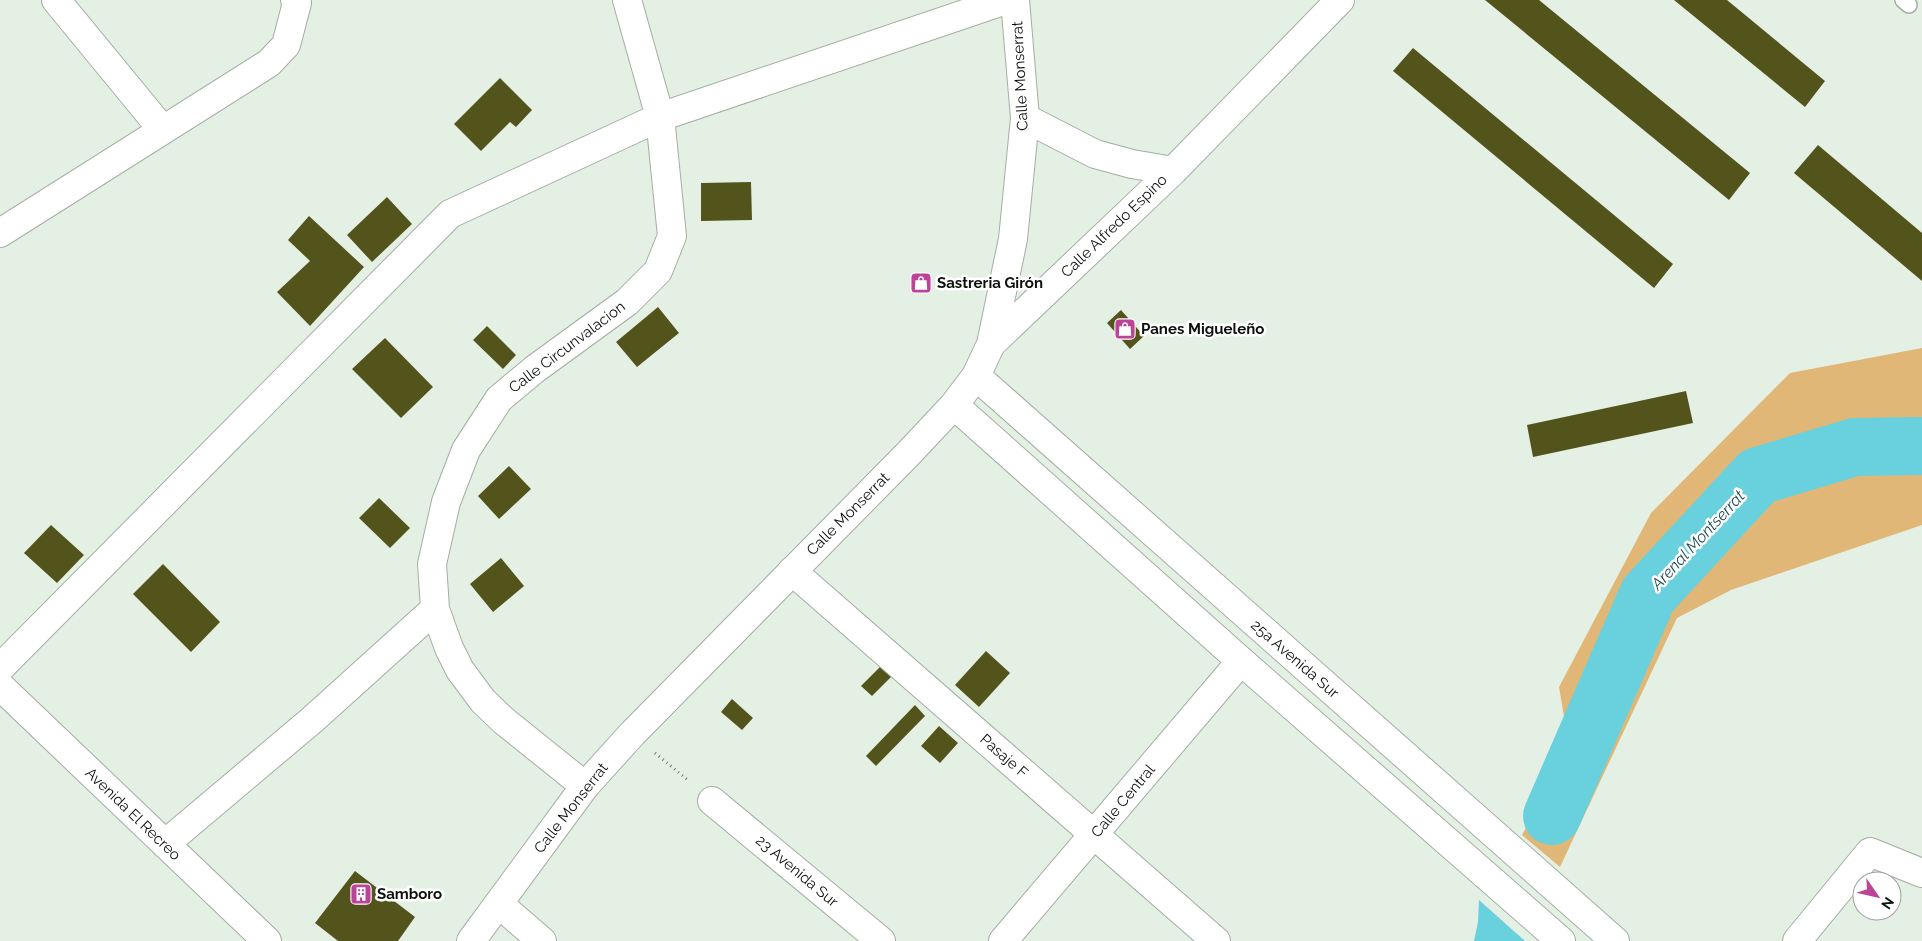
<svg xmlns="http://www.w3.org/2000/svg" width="1922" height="941" font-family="Raleway,sans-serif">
<rect width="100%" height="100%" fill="#e5f0e4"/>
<path fill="#e0b777" d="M1922 348V525L1731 590 1677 618 1560 867 1522 835 1562 761 1566 728 1559 687 1651 513 1790 373Z"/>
<path fill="#69d0dd" d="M1479 900 1525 941H1474L1478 922Z"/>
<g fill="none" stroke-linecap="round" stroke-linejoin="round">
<path stroke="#69d0dd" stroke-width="58" d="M1552 816 1648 595 1758 476 1855 447 1922 446"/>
</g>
<path fill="#53541b" d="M1485 0H1539L1750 173 1729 200Z
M1674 0H1727L1825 81 1805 107Z
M1413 48 1673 264 1654 288 1393 71Z
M500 78 532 110 516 127 510 122 481 151 454 124Z
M1818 145 1922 233V281L1794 173Z
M751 182 752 220 701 221V183Z
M387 197 412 224 372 262 347 235Z
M309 216 364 267 310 326 277 292 310 261 288 240Z
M658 307 679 333 637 367 616 342Z
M1121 310 1144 336 1130 349 1107 323Z
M487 326 516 355 503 369 473 340Z
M385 338 433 387 401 418 352 369Z
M1686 391 1693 423 1533 457 1527 425Z
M509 466 531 489 499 519 478 496Z
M379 498 410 528 390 548 359 518Z
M51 525 84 555 57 583 24 553Z
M501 558 524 586 493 612 470 584Z
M163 564 220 622 191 652 133 594Z
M986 651 1010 673 979 707 955 685Z
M880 667 891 677 872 696 861 686Z
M732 699 753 718 742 730 721 712Z
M915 705 925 716 876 766 866 756Z
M939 726 958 743 940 763 921 746Z
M355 871 415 917 398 941H338L315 923Z"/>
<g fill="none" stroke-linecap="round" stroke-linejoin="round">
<g stroke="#a3aea2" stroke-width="18">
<path id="lane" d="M1903 0 1909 5"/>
</g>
<g stroke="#a3aea2" stroke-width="30">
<path id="street" d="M56 0 162 129
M1025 118 1095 154 1132 164 1173 171
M0 233 269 63 286 45 297 3 295 0
M991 344 1173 171 1340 0
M792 571 1216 941
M0 668 450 214 660 117 1006 0
M0 686 267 941
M585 786 504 721 483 701 460 670 449 648 435 609 432 564 446 502 466 450 499 399 535 369 627 302 658 271 672 236 660 117 627 0
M712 801 881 941
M165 844 312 720 435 609
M499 904 542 941
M1003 941 1241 661
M1797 941 1870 852 1922 873"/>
</g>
<g stroke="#a3aea2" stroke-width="30">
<path id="secondary" d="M976 376 1615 941
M954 405 1241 661 1561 941
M471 941 585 786 632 734 909 453 954 405 976 376 991 344 1013 239 1025 118 1015 0"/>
</g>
<path stroke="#737b73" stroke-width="3" stroke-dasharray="1 4" stroke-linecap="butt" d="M655 753 689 781"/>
<use href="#lane" stroke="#fff" stroke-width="15"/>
<use href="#street" stroke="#fff" stroke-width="28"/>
<use href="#secondary" stroke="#fff" stroke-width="28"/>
</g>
<defs>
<g id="shop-square" transform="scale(1.125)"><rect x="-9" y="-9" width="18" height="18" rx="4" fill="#bb4498" stroke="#fff"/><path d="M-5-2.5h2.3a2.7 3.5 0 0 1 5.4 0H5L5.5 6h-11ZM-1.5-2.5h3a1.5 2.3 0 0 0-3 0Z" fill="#fff"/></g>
<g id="building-square" transform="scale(1.125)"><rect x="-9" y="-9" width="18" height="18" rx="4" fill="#bb4498" stroke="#fff"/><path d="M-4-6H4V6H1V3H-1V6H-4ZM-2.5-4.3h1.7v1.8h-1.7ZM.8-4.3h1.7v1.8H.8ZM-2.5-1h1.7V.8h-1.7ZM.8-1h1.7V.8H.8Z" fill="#fff"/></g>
</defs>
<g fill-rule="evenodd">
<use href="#shop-square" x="921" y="283"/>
<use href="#shop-square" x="1125" y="329"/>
<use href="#building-square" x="361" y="894"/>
</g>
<g text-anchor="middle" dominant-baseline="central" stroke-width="5" stroke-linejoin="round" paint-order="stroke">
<g font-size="15" fill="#0d110d" stroke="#fff">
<text transform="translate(1020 76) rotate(-93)">Calle Monserrat</text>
<text transform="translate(1114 226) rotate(-44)">Calle Alfredo Espino</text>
<text transform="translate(567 347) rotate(-37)">Calle Circunvalacion</text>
<text transform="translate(848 514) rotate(-45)">Calle Monserrat</text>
<text transform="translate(1295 659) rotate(41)">25a Avenida Sur</text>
<text transform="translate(1004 756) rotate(41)">Pasaje F</text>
<text transform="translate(1123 801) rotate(-50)">Calle Central</text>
<text transform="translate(571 808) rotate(-52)">Calle Monserrat</text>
<text transform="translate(133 814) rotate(44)">Avenida El Recreo</text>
<text transform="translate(797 871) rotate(40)">23 Avenida Sur</text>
</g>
<g font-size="15" font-weight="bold" fill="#0d110d" stroke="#fff" text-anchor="start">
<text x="937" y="283">Sastreria Girón</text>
<text x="1141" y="329">Panes Migueleño</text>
<text x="377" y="894">Samboro</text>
</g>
<g font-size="16" font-style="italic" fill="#1e4c52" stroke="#fff">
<text transform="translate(1698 540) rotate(-47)">Arenal Montserrat</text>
</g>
</g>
<g transform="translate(1877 896) rotate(124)"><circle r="24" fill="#ffffff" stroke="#9ea09e"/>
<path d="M0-4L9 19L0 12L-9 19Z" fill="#bb4498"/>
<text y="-8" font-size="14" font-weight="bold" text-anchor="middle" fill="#0d110d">N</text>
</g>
</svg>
